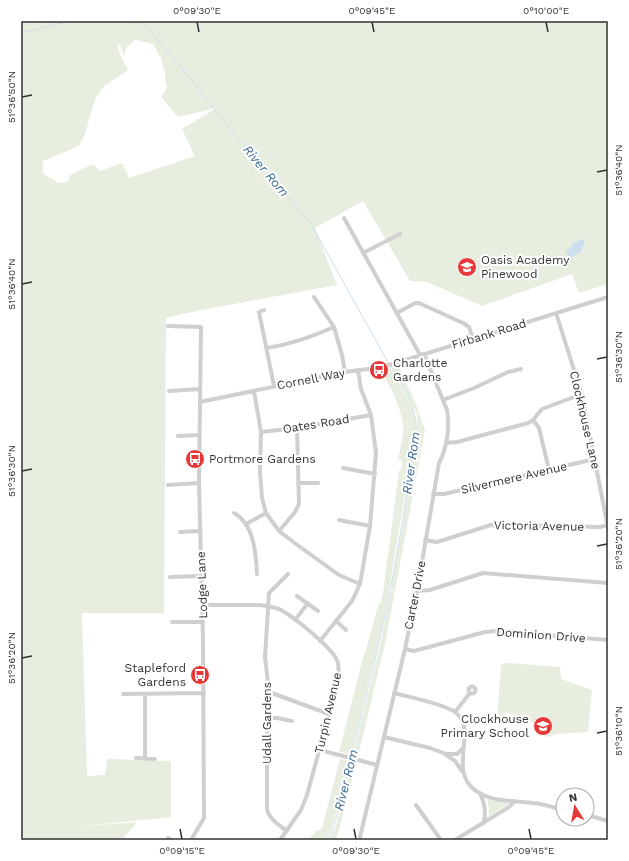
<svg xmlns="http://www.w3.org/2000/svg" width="629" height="861" font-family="'Work Sans',sans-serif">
<rect width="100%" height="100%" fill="#fff"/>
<path fill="#e7eee0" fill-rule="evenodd" d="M21 21H608V284L579 293 572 274 482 306 427 282 410 281 363 201 315 228 337 285 201 310 166 318 164 613H82L87 776 105 775 107 759 171 761V817L75 827 137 822 122 840H21ZM135 40 153 44 162 60 163 69 165 71V80L167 88 161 97 178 117 216 108 182 129 195 156 129 178 122 163 100 171 93 164 70 175 67 182 58 183 43 173V161L79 146 85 134 95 99 104 86 128 70 120 54 117 43 120 45 124 57 126 48Z
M398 366 416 404 425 430 385 644 358 756 353 755 354 751 381 641 390 593 393 589 391 588 402 529 417 423V414L414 408 392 367Z
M390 368 398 380H395L399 382 413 409 416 424 407 487 404 492 405 494 392 572 390 571 392 573 380 639 378 638 379 640 368 685 366 683 368 686 351 754 339 752 364 654 365 653 379 603H381L383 593 399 471 401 470 402 460H398L404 430H403C405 416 389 383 381 370Z
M507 663 560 667 561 679 592 690 588 732 555 734 549 737 536 735 535 723 506 712 503 718 497 720 501 665Z
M340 759 350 761 349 766 347 765 348 767 339 804 337 805 338 806 331 832 325 840H308L317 830 320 831 322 828Z
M352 762 356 763 337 837 334 840H329L336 826Z
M487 799 510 803 489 816V808Z"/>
<path fill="#cddeed" d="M586 238 581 252 574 256 572 258 568 257 566 251 572 247 573 243Z"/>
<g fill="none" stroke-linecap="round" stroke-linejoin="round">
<path stroke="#cddeed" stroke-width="1" d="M141 21 192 80 220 117 311 224 389 364
M21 33 70 21
M351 757C370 682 389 606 401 530 407 497 410 463 416 430 417 408 403 386 391 367
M327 840 333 830 351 760"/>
<path stroke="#cfcfcf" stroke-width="4" d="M344 218 419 353 425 356 447 410C450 427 447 448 439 463L417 591 405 649 360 837V840
M363 253 400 234
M314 297 334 327 342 355 345 372
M264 310 259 312 274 386
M397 313 415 303H419L463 323 469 327 473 339
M556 313 582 395 608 528
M168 326 201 327 199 483 203 640 204 818 191 840
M267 348C291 344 312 337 334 327
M169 391 200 389
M254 391 261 432 260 472 262 498 266 513 279 531 296 544 339 575 360 584
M443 400 474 388 508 372 521 369
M200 402 345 372 383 367 608 297
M533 420 539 428 549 470
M261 432 297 428 371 415
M178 436 199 435
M446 443 457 442 528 423 533 420 542 409 574 397
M343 468 375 474
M298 483H318
M168 485 199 483
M433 494H444L595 459
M234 513C254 524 256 553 257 574
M339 520 370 526
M246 524 266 513
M279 531 295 512 299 504 297 428
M180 532 200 531
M425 540 437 542 491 525 600 527 608 525
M170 577 201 576
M417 591 430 590 483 573 608 583
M297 596 318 611
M203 605H260C267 606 275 607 281 610 294 617 331 647 337 660 340 667 338 673 338 681L307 795 301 810 280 840
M295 620 308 603
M336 621 346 630
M172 622H203
M320 641 352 601 360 584 370 526 376 453 371 415 361 389 358 370
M405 649 414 651 485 632 496 631 608 640
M468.5 690a3.5 3.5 0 1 1 7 0a3.5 3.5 0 1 1-7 0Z
M269 692 329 714
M394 693C409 697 444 704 455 712 479 729 447 770 475 790 492 803 513 800 533 803 543 804 553 807 563 810
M123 694 204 693
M145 694V758
M455 712 470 693
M268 718H277L292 721
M384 737 430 748 446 754H457L463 748
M320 750 377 765
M446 755 455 761 462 771
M136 758 155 759
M480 793C485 805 486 811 484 823
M416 805 441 840
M587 815 608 821
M287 831C279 825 269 819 267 809V742L269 692 265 657 269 593 288 574
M168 838 171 840
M455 840 509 807 514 802"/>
</g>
<path fill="none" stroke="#323232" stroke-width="1.5" d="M197 22 199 32M372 22 374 32M546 22 548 32M22 97 32 95M597 172 607 170M22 284 32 282M597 359 607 357M22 471 32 469M597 546 607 544M22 658 32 656M597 733 607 731M180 829 182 839M354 829 356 839M529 829 531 839"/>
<defs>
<g id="school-disc" transform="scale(1)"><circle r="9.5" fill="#e63837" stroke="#fff"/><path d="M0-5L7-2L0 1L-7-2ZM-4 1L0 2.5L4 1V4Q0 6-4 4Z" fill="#fff"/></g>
<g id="bus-disc" transform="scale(1)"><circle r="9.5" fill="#e63837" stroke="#fff"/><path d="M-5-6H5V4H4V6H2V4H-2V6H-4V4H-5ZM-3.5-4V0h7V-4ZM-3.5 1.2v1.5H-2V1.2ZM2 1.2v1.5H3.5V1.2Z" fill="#fff"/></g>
</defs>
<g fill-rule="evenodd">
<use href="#school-disc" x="467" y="267"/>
<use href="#bus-disc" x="379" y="370"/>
<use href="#bus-disc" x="195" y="459"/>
<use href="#bus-disc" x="200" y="675"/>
<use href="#school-disc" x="543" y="726"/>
</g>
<g text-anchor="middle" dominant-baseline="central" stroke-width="4" stroke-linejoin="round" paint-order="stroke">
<g font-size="12" fill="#323232" stroke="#fff" text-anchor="start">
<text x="481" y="260">Oasis Academy<tspan x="481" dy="14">Pinewood</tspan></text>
<text x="393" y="363">Charlotte<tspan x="393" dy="14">Gardens</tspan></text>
<text x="209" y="459">Portmore Gardens</text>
<text x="186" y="668" text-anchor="end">Stapleford<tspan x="186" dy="14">Gardens</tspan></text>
<text x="529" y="719" text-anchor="end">Clockhouse<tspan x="529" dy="14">Primary School</tspan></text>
</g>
<g font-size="12" fill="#323232" stroke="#fff">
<text transform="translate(489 334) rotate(-17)">Firbank Road</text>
<text transform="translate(311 379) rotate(-11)">Cornell Way</text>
<text transform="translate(585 420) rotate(77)">Clockhouse Lane</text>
<text transform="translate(316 424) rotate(-9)">Oates Road</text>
<text transform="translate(514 478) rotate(-13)">Silvermere Avenue</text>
<text transform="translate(539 526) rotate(1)">Victoria Avenue</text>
<text transform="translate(202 585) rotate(-92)">Lodge Lane</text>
<text transform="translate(415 595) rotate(-79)">Carter Drive</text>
<text transform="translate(541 635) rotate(4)">Dominion Drive</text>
<text transform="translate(328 713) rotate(-77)">Turpin Avenue</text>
<text transform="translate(267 723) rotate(-90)">Udall Gardens</text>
</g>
<g font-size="13" font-style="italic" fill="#3e6c96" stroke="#fff">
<text transform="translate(266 171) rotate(50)">River Rom</text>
<text transform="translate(411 463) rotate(-82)">River Rom</text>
<text transform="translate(346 780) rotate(-76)">River Rom</text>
</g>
</g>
<rect width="629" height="861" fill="none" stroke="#ffffff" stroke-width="44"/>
<g transform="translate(575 807) rotate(349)"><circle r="19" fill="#ffffff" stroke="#adadad"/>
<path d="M0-3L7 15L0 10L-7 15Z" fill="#e63837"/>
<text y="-6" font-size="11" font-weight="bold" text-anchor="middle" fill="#323232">N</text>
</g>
<rect x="22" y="22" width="585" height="817" fill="none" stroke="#323232" stroke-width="1.5"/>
<g font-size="10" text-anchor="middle" fill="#323232">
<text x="197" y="14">0°09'30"E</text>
<text x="372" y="14">0°09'45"E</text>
<text x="546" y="14">0°10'00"E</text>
<text transform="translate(11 97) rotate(-90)" y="4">51°36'50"N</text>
<text transform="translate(618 170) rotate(-90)" y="4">51°36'40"N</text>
<text transform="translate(11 284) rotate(-90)" y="4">51°36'40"N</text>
<text transform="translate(618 357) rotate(-90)" y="4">51°36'30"N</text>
<text transform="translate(11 471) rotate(-90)" y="4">51°36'30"N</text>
<text transform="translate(618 544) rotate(-90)" y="4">51°36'20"N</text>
<text transform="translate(11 658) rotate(-90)" y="4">51°36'20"N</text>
<text transform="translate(618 731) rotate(-90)" y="4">51°36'10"N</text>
<text x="182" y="854">0°09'15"E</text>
<text x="356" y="854">0°09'30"E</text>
<text x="531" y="854">0°09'45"E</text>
</g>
</svg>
